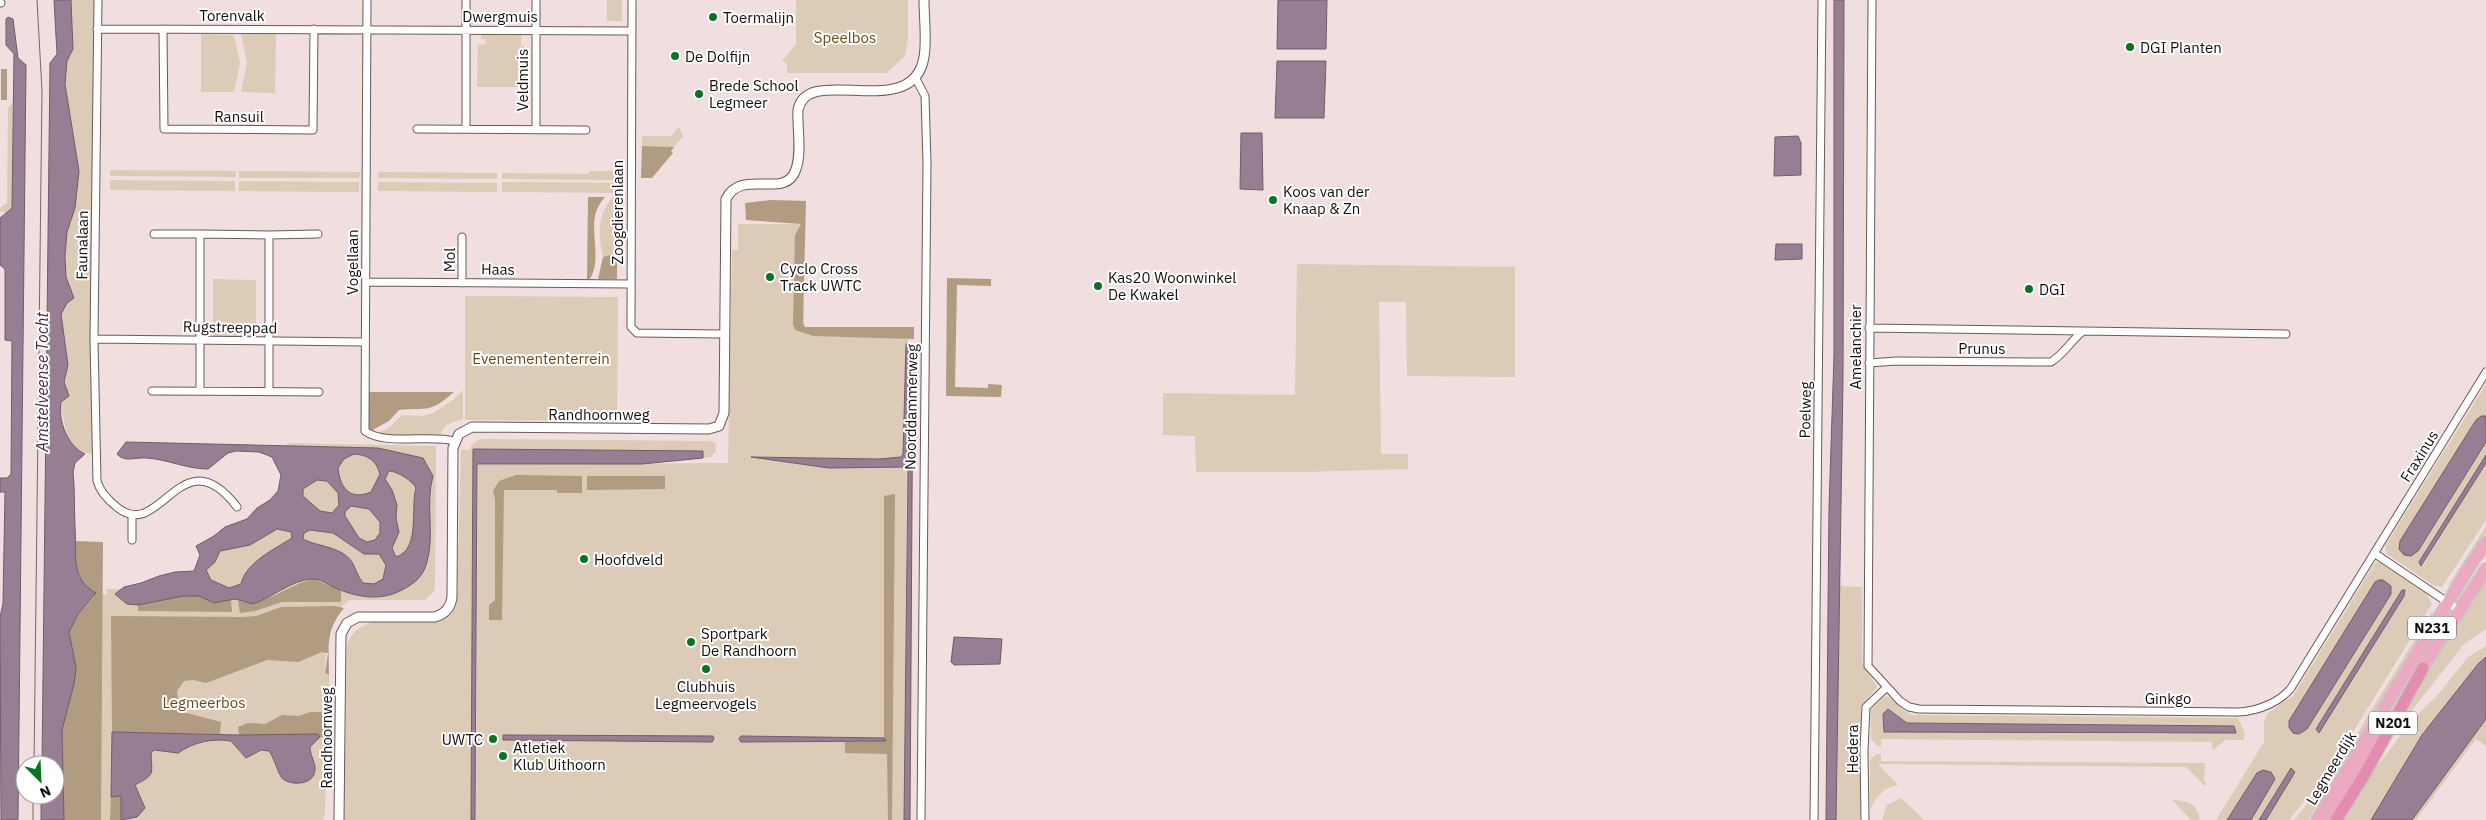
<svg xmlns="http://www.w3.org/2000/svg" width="2486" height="820" font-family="'IBM Plex Sans',sans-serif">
<rect width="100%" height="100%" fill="#f0dfde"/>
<path fill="#dccbb6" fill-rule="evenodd" d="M71 0H98L95 454C74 454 67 440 64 421 63 414 60 410 61 402L69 396 64 382 68 365 61 314 67 303 74 298 66 277 65 256 67 232 75 208 79 171 65 84 67 61 73 49Z
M607 0H622V21H607Z
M796 0H908V37L905 56 886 73H787V64L782 61 796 44Z
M201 34 234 35 240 63 234 92H201Z
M241 34H276L275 93 241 92 247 63Z
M481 34 521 35V46H524V87H477L478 45 486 44 485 39H481Z
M13 102 12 208 7 212H0V208L7 203 8 108Z
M679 127 683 136 674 147 642 146V136H671Z
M110 170 236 171V177L110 176Z
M239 171 360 172 359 178H239Z
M589 171H617V180L502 179V173L589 174Z
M378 172 497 173V179L378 178Z
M110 180 235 181V191L110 190Z
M239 181 359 182V192L239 191Z
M378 182 497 183V192L378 191Z
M502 182 617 183V193L502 192Z
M613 197H617V253L603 257C598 235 597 214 613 197Z
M738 224H801L804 330 908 333 904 820H476L478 465 728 463 732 250H738Z
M1297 264 1515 267V377L1407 376 1406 302H1379L1381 454H1408V469L1305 472H1196L1195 436 1163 435V393L1295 395Z
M213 279 256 280V337H213Z
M465 296 618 297 617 421 465 420Z
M2486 384V416H2481L2476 420 2399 546 2406 556H2411L2418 551 2486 442V455L2419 562 2423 565 2486 463V520L2442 587 2433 585 2387 554 2385 546Z
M463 390V419C452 422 444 424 440 435H375L391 426 402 415 423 416 433 413 453 400Z
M480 439 711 441 715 443 716 451 711 457 703 458V451L473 449 471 820H344L347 647C355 611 405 621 433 621 447 619 453 615 457 602L461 450H470L472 444Z
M287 443 436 446 435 590 425 600H349L336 612 327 627 325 673 329 675V737H327L325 813 323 820H48L55 795 49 595 107 594V589H122L117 593 187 585 227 532 274 508 289 485Z
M2486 526V536L2454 582 2448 586Z
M2380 562 2426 593 2432 604 2329 771 2289 820H2266L2295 772 2291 768 2259 820H2251L2275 779 2272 772 2267 770 2257 773 2227 820H2216L2264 742V723L2267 714 2293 696 2375 563ZM2379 580 2391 594 2307 729 2299 734 2288 724 2289 721 2375 582ZM2402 590H2405L2404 596 2319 732 2316 729Z
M2486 576V629L2464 644 2391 737 2412 693Z
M1838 586 1862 587V663L1877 687 1861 706 1860 820H1836Z
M2433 610 2431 621 2308 820H2294L2334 771Z
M2486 646V657L2478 664 2422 735 2371 820H2342L2370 776 2413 719 2437 696 2468 657Z
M1886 696C1898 699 1902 714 1915 715L2236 718H2238L2245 734 2243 740H2226L2214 749H2212V742L1881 739V746H1877L1871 739V709ZM1890 710 1907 723 2235 727 2164 734 1884 732Z
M2486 719V746L2476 739 2416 820H2412Z
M1876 754H1881V761L2205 763 2204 781 2207 784 2205 786 2186 767 1878 764 1898 785C1882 788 1877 797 1870 809V760Z
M1901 798 1923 819V820H1882L1887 805Z
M2172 800C2187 800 2198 804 2200 820H2191Z"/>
<path fill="#b19b81" d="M1 69H7V100H1Z
M642 146 674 147 671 151 673 153 652 178H641Z
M588 197H605C582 221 605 253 590 279H587Z
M771 200 806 201 803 323 805 327H914V339L813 336 795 330 793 324 795 235 801 224 746 220 745 203Z
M617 253V279H598L603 257Z
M947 278 991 279V286L957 285 955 387 988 388V384L1002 385 1001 397 946 396Z
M368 392H454C429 414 428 407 399 410L389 421 371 431 368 429Z
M516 475 582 476V493H557V490H504L502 620H489V605L495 600V499L493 491 499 481Z
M587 476H665V489L587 490Z
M895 494 892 820H888L887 754 845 753V742L886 741 884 738V496Z
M74 541 103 542 101 820H64L62 730 74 684V659L69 632 78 614 94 597V592C77 588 72 555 74 541Z
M314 579 341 590V602H282L255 611 240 613 238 601C265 608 288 584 314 579Z
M182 596H199L214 603 231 600 232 612 138 611V605Z
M335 606 344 608C325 631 329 646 329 675L325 673 328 653 322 652 298 662 267 660 206 683 193 680 184 681 177 691 179 711 221 722 220 734 112 732 111 616 243 617 256 616 281 607Z
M310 712H322L327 723V737H320L318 734 239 735 238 727 248 723 265 724 282 715 299 716Z
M121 796V820H110L111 797Z"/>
<path fill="#987e93" stroke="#705c6b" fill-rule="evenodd" d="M54 0H71L73 49 67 61 65 84 79 171 75 208 67 232 65 256 66 277 74 298 67 303 61 314 68 365 64 382 69 396 61 402C58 420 67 446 85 454L75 463 73 472C75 490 74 508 75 527 77 551 69 579 96 593L78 614 69 632 76 668 74 684 62 730 64 820H41V795H55V765H42L50 63 57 54Z
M1278 0H1327L1326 49H1277Z
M1834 0H1844L1843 379 1836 820H1826L1829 508 1834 355Z
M8 17 13 19 18 58 26 65 18 820H1L0 617 3 604 5 492H0V478H7L11 474 12 341 5 340V269L0 265V218L12 208 14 54 6 45V19Z
M1277 61H1326L1324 118H1275Z
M1241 133H1262L1263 190 1240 189Z
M1798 136 1801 143V175L1774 176 1775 137Z
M1776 244H1802V259L1775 260Z
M906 344H913L910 820H904L908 470 905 467 829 468 751 457 879 459 901 457 903 454Z
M2481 416H2486V442L2418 551 2411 556 2404 555 2399 549 2400 541 2476 420Z
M126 442 378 448 423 458 433 476C425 504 435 534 427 562 423 577 415 583 402 590 379 602 356 597 333 587 327 583 320 579 312 579 291 580 272 598 253 604L235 599 214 603 199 596H183L138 605 127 604 115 594 124 587 141 583 159 576 175 572 194 571 200 555 196 546 214 536 225 527 247 519 257 508 270 500 278 491 281 475 272 457 259 452 236 451 228 453 208 469C186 469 167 459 146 458 135 457 125 463 117 454ZM354 454C368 455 376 460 380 474L371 492C350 501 340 488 338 468L344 459ZM389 471C397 471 413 481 416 488 410 508 421 549 396 557L392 548 399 532 396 518 397 505 392 490 385 479ZM317 480 327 481 338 493 339 505 332 513 320 511 303 496V489ZM351 506 369 509 380 522V533L375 540 367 542 359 538 345 516V512ZM277 529 291 532 292 538C275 549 246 562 241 584L229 588 211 580 206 570 215 562 220 551 250 545ZM310 530 333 533 364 554H379L386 565 383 579 374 584 363 583C358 577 356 569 352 562 341 546 318 547 303 539L304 533Z
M473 449 703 451V458L642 464H477L475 820H471Z
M2486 455V463L2421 566 2419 562Z
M2379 580H2383L2391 586V594L2307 729 2299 734 2293 733 2289 727V721L2375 582Z
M2402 590H2405L2404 596 2319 733 2316 729Z
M954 637 1002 639 1000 664 954 665 951 662Z
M2486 657V719L2412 820H2371L2422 735 2478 664Z
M1888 709 1907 723 2234 726 2236 733 1884 732 1883 714Z
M112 732 239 735 318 734 320 737 310 747C310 756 316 763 315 770 314 785 292 786 283 779 278 775 275 759 269 751L261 750 246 758 231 741C212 738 194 742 178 753L154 750 151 753C152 776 155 774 135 785L145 808 137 817 121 820V796L111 797Z
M503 735 713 736 714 739 712 742 503 740Z
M741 736 884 738 886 741 741 742 739 739Z
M2291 768 2295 772 2266 820H2259Z
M2263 770 2271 772 2275 779 2251 820H2227L2257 773Z"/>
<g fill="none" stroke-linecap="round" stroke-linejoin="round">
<g stroke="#695a59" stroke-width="9">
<path id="minor" d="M98 0 94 339 97 481C100 492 109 501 118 508 161 542 181 434 237 507
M367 0 365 431C385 446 429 434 455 441
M466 0V129
M632 0 631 327 637 333 724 334
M1872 0 1868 666 1900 701 1909 707 1919 709 2239 712C2257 711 2279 703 2291 688L2486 372
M0 3H1
M97 29 632 31
M163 29 164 129 313 130 314 29
M915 77 925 96 927 163 921 820
M417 129 586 130
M536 130V0
M154 234H200
M269 235 318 234
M366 282 630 284
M462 283V237
M1869 328 2286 334
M94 339 365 342
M1869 363 1896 361 2051 362C2063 355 2071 341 2082 332
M152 391 319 392
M200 391V234L269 235V392
M132 540V515
M2374 553 2459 610
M1814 820 1822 0
M1865 820 1864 750 1866 707 1887 687"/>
</g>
<g stroke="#695a59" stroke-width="11">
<path id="tertiary" d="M339 820 341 634 347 623 358 617H435C445 614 451 607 452 597L453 448 459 434 472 427 709 429 719 426 724 413 726 199C742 167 786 201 796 169 802 152 797 128 798 110 807 62 913 124 924 57 927 40 924 18 924 0"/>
</g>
<g stroke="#c6c5c5" stroke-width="14">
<path id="primary" d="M2418 674 2486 569
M2317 820 2471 564 2486 543
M2327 820 2389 719"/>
</g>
<g stroke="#c6c5c5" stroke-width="14">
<path id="trunk" d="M2336 820 2363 777 2423 668"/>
</g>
<use href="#minor" stroke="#fff" stroke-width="7"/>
<use href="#tertiary" stroke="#fff" stroke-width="9"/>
<use href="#primary" stroke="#eba9c2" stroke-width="11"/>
<use href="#trunk" stroke="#e48cae" stroke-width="11"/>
<path stroke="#726868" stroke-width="1" d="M34 765 42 91 37 0
M33 820V795"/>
</g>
<g fill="#097324" stroke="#fff" stroke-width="2">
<circle cx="713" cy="17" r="5"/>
<circle cx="2130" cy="47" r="5"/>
<circle cx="675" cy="56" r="5"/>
<circle cx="699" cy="94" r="5"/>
<circle cx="1273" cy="200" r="5"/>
<circle cx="770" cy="277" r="5"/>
<circle cx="1098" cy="286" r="5"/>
<circle cx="2029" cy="289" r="5"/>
<circle cx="584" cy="559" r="5"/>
<circle cx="691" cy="642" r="5"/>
<circle cx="706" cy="669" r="5"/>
<circle cx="493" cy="739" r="5"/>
<circle cx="503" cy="756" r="5"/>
</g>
<g text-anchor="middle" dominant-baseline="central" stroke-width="4" stroke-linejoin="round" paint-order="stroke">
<g fill="#fff" stroke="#595656" stroke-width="1">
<rect x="2408" y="616.5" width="48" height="23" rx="4"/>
<rect x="2369" y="711.5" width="48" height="23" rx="4"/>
</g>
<g font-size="14" font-weight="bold" fill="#120d0d">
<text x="2432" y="628">N231</text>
<text x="2393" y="723">N201</text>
</g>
<g font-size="15" fill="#120d0d" stroke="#fff">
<text x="232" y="15">Torenvalk</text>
<text x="500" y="16">Dwergmuis</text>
<text transform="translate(522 80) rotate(-90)">Veldmuis</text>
<text x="239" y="116">Ransuil</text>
<text transform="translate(617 212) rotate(-90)">Zoogdierenlaan</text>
<text transform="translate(82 245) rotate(-89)">Faunalaan</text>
<text transform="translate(449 260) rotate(-90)">Mol</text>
<text transform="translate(352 262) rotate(-90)">Vogellaan</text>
<text transform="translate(498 269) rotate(1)">Haas</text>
<text transform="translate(230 327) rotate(1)">Rugstreeppad</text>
<text transform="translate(1855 347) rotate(-90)">Amelanchier</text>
<text x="1982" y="348">Prunus</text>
<text transform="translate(911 407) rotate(-89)">Noorddammerweg</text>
<text transform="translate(1805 410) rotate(-89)">Poelweg</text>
<text x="599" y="414">Randhoornweg</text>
<text transform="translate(2419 456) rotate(-58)">Fraxinus</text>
<text x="2168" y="698">Ginkgo</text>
<text transform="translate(326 738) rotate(-90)">Randhoornweg</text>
<text transform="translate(1852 749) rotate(-90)">Hedera</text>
<text transform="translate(2331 768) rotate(-59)">Legmeerdijk</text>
</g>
<g font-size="15" fill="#120d0d" stroke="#fff" text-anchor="start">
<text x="723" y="17">Toermalijn</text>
<text x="2140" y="47">DGI Planten</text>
<text x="685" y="56">De Dolfijn</text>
<text x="709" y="85">Brede School<tspan x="709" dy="17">Legmeer</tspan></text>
<text x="1283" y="191">Koos van der<tspan x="1283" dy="17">Knaap &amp; Zn</tspan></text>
<text x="780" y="268">Cyclo Cross<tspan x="780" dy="17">Track UWTC</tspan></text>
<text x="1108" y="277">Kas20 Woonwinkel<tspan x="1108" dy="17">De Kwakel</tspan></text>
<text x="2039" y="289">DGI</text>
<text x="594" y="559">Hoofdveld</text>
<text x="701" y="633">Sportpark<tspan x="701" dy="17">De Randhoorn</tspan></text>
<text x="706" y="686" text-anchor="middle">Clubhuis<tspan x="706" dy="17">Legmeervogels</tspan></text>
<text x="483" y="739" text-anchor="end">UWTC</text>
<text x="513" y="747">Atletiek<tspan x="513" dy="17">Klub Uithoorn</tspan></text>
</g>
<g font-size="15" fill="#69481b" stroke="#fff">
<text x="845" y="37">Speelbos</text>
<text x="541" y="358">Evenemententerrein</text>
<text x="204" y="702">Legmeerbos</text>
</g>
<g font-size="16" font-style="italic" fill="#4c2747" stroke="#fff">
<text transform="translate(42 382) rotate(-90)">Amstelveense Tocht</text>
</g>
</g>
<g transform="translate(40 780) rotate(156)"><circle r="24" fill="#ffffff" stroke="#a09e9e"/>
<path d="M0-4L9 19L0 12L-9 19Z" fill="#097324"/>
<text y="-8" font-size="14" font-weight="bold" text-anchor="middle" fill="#120d0d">N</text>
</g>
</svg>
